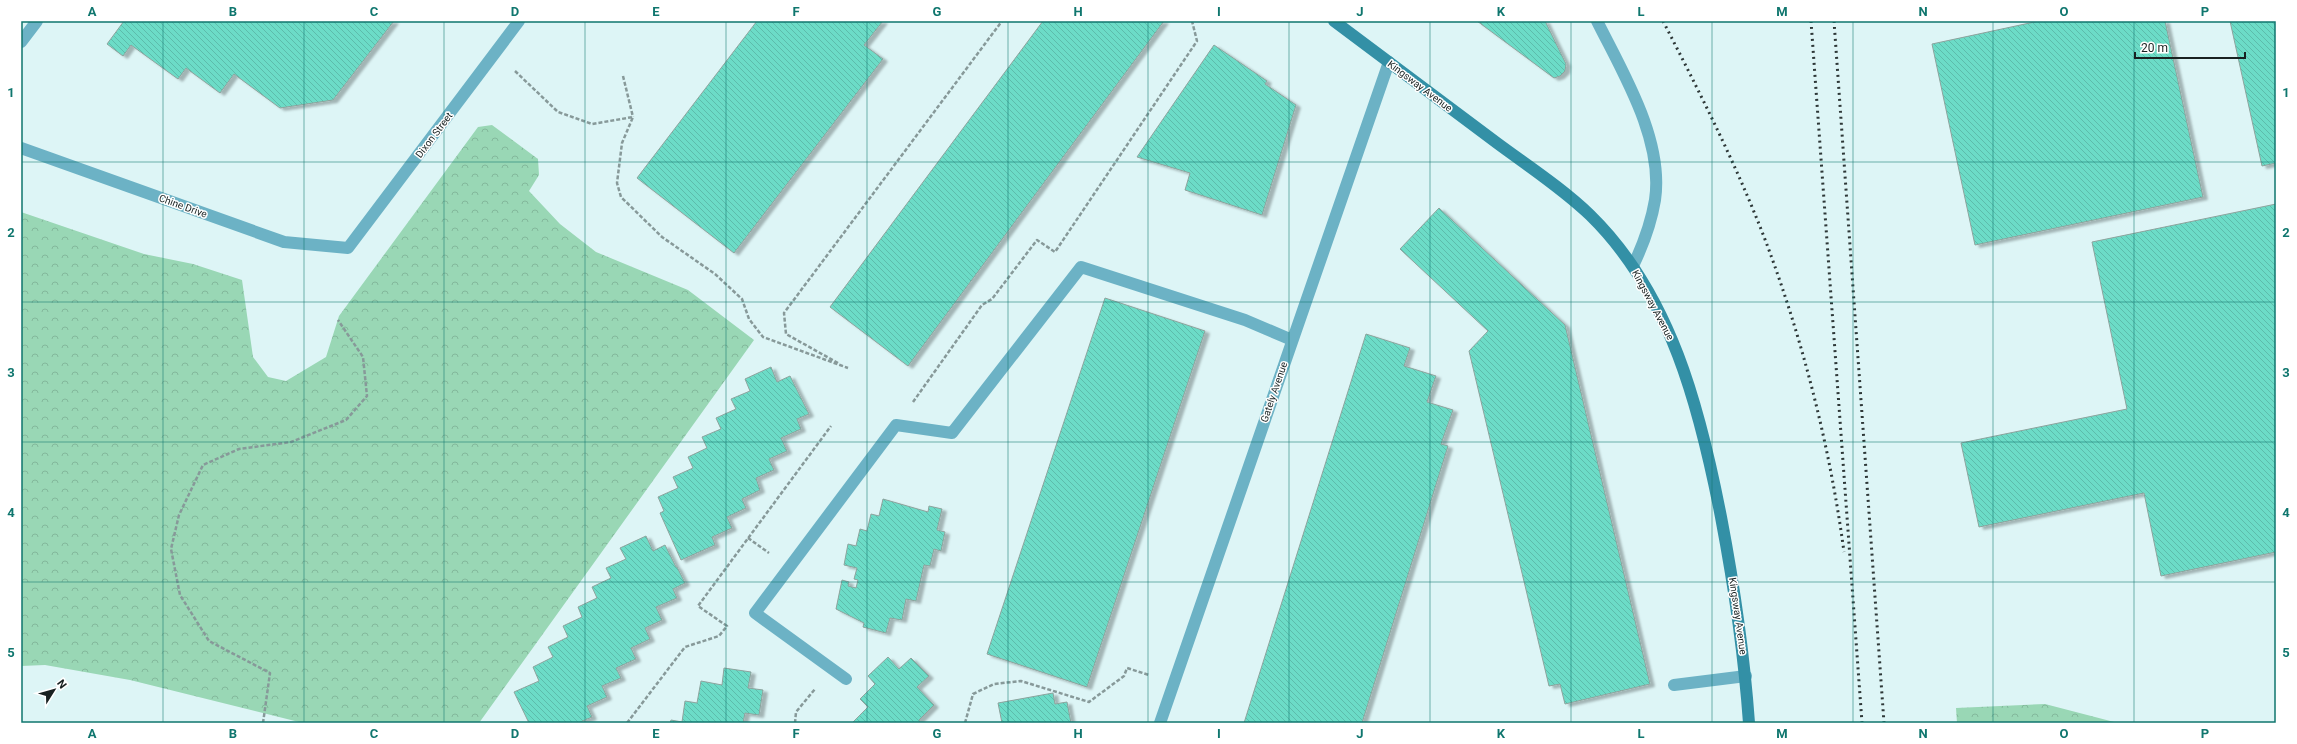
<svg xmlns="http://www.w3.org/2000/svg" width="2297" height="744" font-family="Roboto,sans-serif">
<defs>
<pattern id="forest-crowns" width="20" height="18" patternUnits="userSpaceOnUse"><rect width="20" height="18" fill="#99d7b5"/><path d="M2 6a3 3 0 1 1 6 0M12 15a3 3 0 1 1 6 0" fill="none" stroke="#83b89b"/></pattern>
<pattern id="building-back-hatch" width="6" height="6" patternUnits="userSpaceOnUse"><rect width="6" height="6" fill="#6cdcc7"/><path d="M-1 5l2 2M0 0l6 6M5-1l2 2" fill="none" stroke="#5dbcab"/></pattern>
<filter id="shadow"><feDropShadow dx="4.5" dy="2.5" stdDeviation="1" flood-color="#0004"/></filter>
</defs>
<rect width="100%" height="100%" fill="#ddf5f6"/>
<path fill="url(#forest-crowns)" d="M492 125 538 159 539 175 529 191 560 224 596 252 688 290 754 340 479 723H303L130 680 45 665 21 666V212L144 254 193 264 242 280 253 357 268 377 286 381 326 357 339 316 478 127Z
M2045 704 2118 723H1957L1956 708Z"/>
<path fill="url(#building-back-hatch)" stroke="#8da39d" filter="url(#shadow)" d="M124 21H394L333 100 280 108 234 74 220 93 186 68 178 79 131 45 123 56 107 44Z
M757 21H883L864 45 883 59 734 253 637 178Z
M1043 21H1164L908 366 830 307Z
M1477 21H1545L1566 64 1565 71 1560 76 1554 78Z
M2039 21H2165L2203 197 1975 245 1932 44Z
M2230 21H2276V163L2262 166Z
M1214 45 1267 81 1265 84 1296 105 1262 215 1185 190 1190 173 1137 157Z
M2276 204V552L2161 576 2144 493 1979 527 1961 443 2127 409 2092 242Z
M1439 208 1565 325 1650 684 1565 704 1560 684 1549 686 1469 351 1488 331 1400 249Z
M1105 298 1205 331 1087 687 987 654Z
M1366 334 1410 348 1404 366 1436 376 1427 402 1453 410 1441 444 1448 446 1362 723H1244Z
M771 367 777 382 790 376 809 414 797 419 801 429 781 438 787 451 769 459 774 470 756 478 760 490 742 499 746 508 727 517 732 528 712 537 715 545 681 560 660 513 664 511 658 497 678 488 673 477 693 468 688 457 707 448 702 437 721 429 716 418 736 409 731 399 750 391 745 379Z
M883 499 928 512 929 506 942 509 937 530 945 532 941 551 934 549 930 566 924 565 916 601 906 599 902 620 890 618 886 633 863 627 864 623 836 609 842 580 849 582 848 586 856 588 858 580 854 579 857 568 844 565 848 544 856 546 860 529 867 531 871 514 879 516Z
M646 536 653 551 665 545 676 567H677L685 583 673 589 677 598 656 607 662 620 645 628 650 639 631 648 636 659 616 668 621 678 602 686 607 697 587 706 592 717 578 723H529L514 692 539 681 533 667 553 657 548 647 568 637 563 626 582 617 578 607 597 598 592 587 611 578 606 568 626 559 620 548Z
M888 657 899 669 911 658 929 676 917 687 934 705 919 720 921 723H852L868 707 860 699 875 684 868 676Z
M724 668 751 672 748 688 763 690 759 715 745 713 743 723H670L671 720 682 722 685 701 697 703 701 681 722 685Z
M1053 693 1055 704 1067 702 1071 723H1002L998 703Z"/>
<g fill="none" stroke-linecap="round" stroke-linejoin="round">
<path stroke="#879999" stroke-width="2.5" stroke-dasharray="4 2" stroke-linecap="butt" d="M515 71 558 112 592 124 633 117 622 143 617 183 621 197 662 237 715 274 742 299 749 319 763 337 848 368
M623 76 633 117
M838 363 786 334 784 313 1002 21
M913 402 982 305 992 299 1037 240 1055 252 1197 41 1192 21
M748 538 769 553
M263 723 270 673 209 641 180 595 171 549 179 515 203 465 239 449 291 442 346 420 367 396 363 357 338 320
M627 723 685 647 719 636 727 626 698 606 831 426
M795 723 796 712 815 689
M965 723 973 694 994 684 1021 681 1089 702 1124 676 1127 668 1149 675"/>
<path stroke="#6cb2c5" stroke-width="12" d="M1597 21C1623 73 1664 140 1655 200 1651 224 1643 245 1633 266
M846 679 755 613 896 425 952 433 1081 267 1245 320 1292 340
M1674 685 1746 676"/>
<path stroke="#6cb2c5" stroke-width="12" d="M21 42 37 21
M21 148 284 242 348 248 519 21
M1160 723 1389 62"/>
<path stroke="#3390a6" stroke-width="12" d="M1334 21C1388 62 1443 102 1497 143 1528 166 1562 188 1590 215 1671 294 1700 409 1721 517 1734 585 1744 653 1749 723"/>
<path stroke="#2d3737" stroke-width="3" stroke-dasharray="2 4" stroke-linecap="butt" d="M1663 21C1700 93 1737 166 1766 242 1803 341 1830 447 1844 552
M1811 21 1862 723
M1834 21 1884 723"/>
</g>
<path fill="none" stroke="#0f766e" stroke-width="1" stroke-opacity="0.55" d="M163 21V723M304 21V723M444 21V723M585 21V723M726 21V723M867 21V723M1008 21V723M1148 21V723M1289 21V723M1430 21V723M1571 21V723M1712 21V723M1853 21V723M1993 21V723M2134 21V723M21 162H2276M21 302H2276M21 442H2276M21 582H2276"/>
<g text-anchor="middle" dominant-baseline="central" stroke-width="3" stroke-linejoin="round" paint-order="stroke">
<g font-size="10" fill="#182121" stroke="#fff">
<text transform="translate(1420 86) rotate(37)">Kingsway Avenue</text>
<text transform="translate(434 135) rotate(-53)">Dixon Street</text>
<text transform="translate(183 206) rotate(20)">Chine Drive</text>
<text transform="translate(1653 305) rotate(62)">Kingsway Avenue</text>
<text transform="translate(1274 392) rotate(-71)">Gately Avenue</text>
<text transform="translate(1738 616) rotate(82)">Kingsway Avenue</text>
</g>
</g>
<rect width="2297" height="744" fill="none" stroke="#ffffff" stroke-width="44"/>
<g transform="translate(54 690) rotate(53)" stroke="#ffffff" stroke-width="3" paint-order="stroke">
<path d="M0-3L7 15L0 10L-7 15Z" fill="#182121"/>
<text y="-6" font-size="11" font-weight="bold" text-anchor="middle" fill="#182121">N</text>
</g>
<path d="M2135 52v6h110v-6" fill="none" stroke="#182121" stroke-width="2"/>
<text x="2141" y="52" font-size="12" fill="#182121" stroke="#ffffff" stroke-width="3" paint-order="stroke">20 m</text>
<rect x="22" y="22" width="2253" height="700" fill="none" stroke="#0f766e" stroke-width="1.5"/>
<g font-size="13" text-anchor="middle" font-weight="bold" fill="#0f766e">
<text x="92" y="16">A</text>
<text x="233" y="16">B</text>
<text x="374" y="16">C</text>
<text x="515" y="16">D</text>
<text x="656" y="16">E</text>
<text x="796" y="16">F</text>
<text x="937" y="16">G</text>
<text x="1078" y="16">H</text>
<text x="1219" y="16">I</text>
<text x="1360" y="16">J</text>
<text x="1501" y="16">K</text>
<text x="1641" y="16">L</text>
<text x="1782" y="16">M</text>
<text x="1923" y="16">N</text>
<text x="2064" y="16">O</text>
<text x="2205" y="16">P</text>
<text x="11" y="97">1</text>
<text x="2286" y="97">1</text>
<text x="11" y="237">2</text>
<text x="2286" y="237">2</text>
<text x="11" y="377">3</text>
<text x="2286" y="377">3</text>
<text x="11" y="517">4</text>
<text x="2286" y="517">4</text>
<text x="11" y="657">5</text>
<text x="2286" y="657">5</text>
<text x="92" y="738">A</text>
<text x="233" y="738">B</text>
<text x="374" y="738">C</text>
<text x="515" y="738">D</text>
<text x="656" y="738">E</text>
<text x="796" y="738">F</text>
<text x="937" y="738">G</text>
<text x="1078" y="738">H</text>
<text x="1219" y="738">I</text>
<text x="1360" y="738">J</text>
<text x="1501" y="738">K</text>
<text x="1641" y="738">L</text>
<text x="1782" y="738">M</text>
<text x="1923" y="738">N</text>
<text x="2064" y="738">O</text>
<text x="2205" y="738">P</text>
</g>
</svg>
